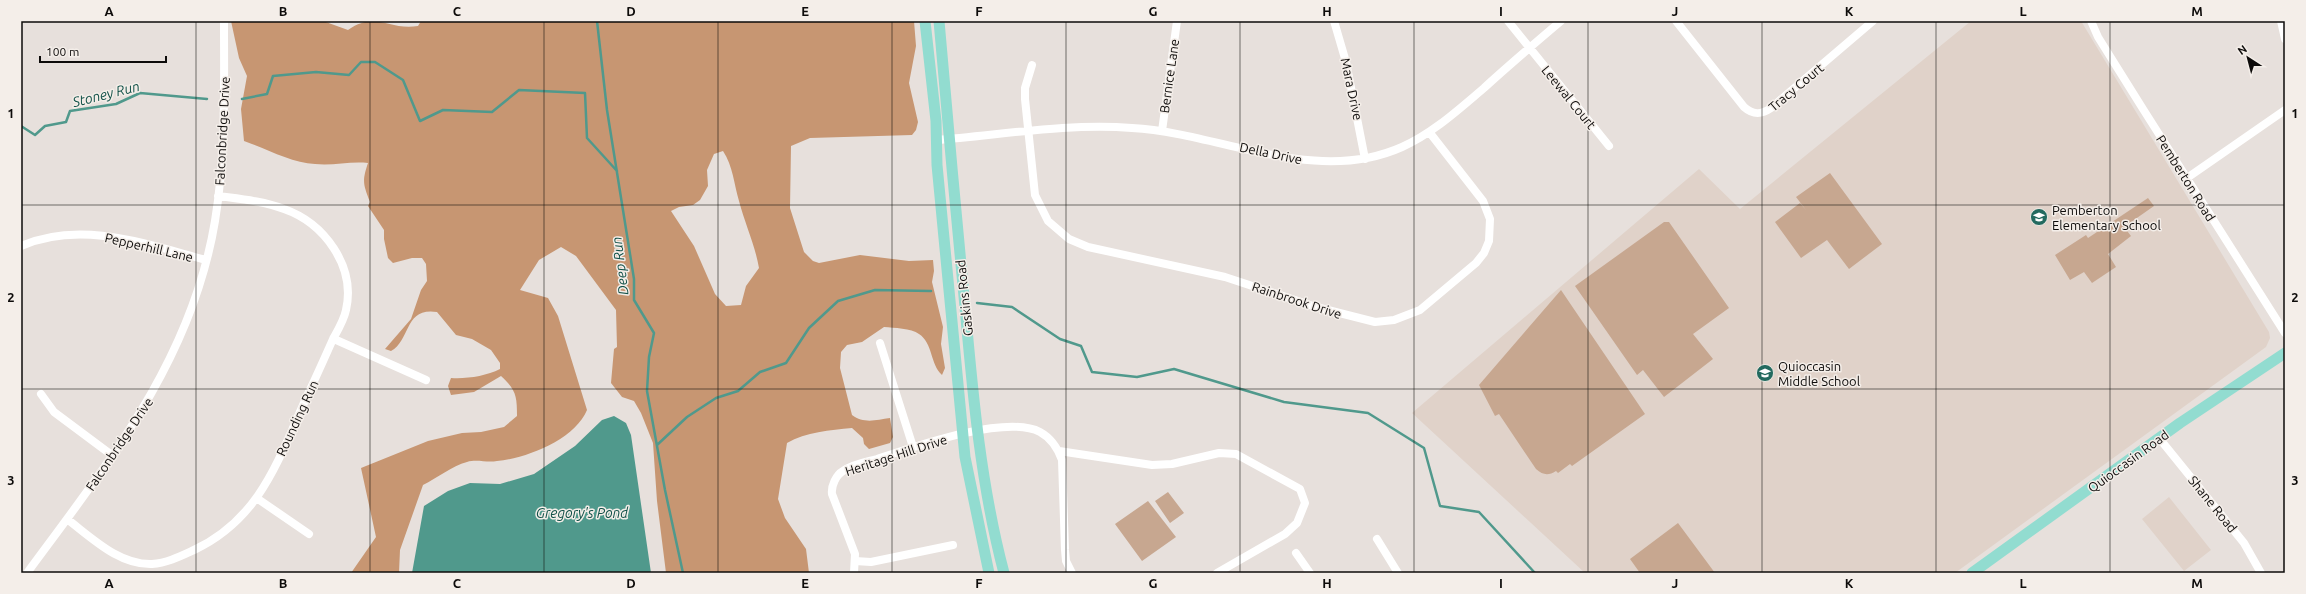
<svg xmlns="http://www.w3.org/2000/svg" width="2306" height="594" font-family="Ubuntu,sans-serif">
<rect width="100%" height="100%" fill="#e7e0dc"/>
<path fill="#e0d2c9" d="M1971 21H2081L2269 332 2270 338 2266 347 1955 573H1585L1412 413 1699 169 1740 209Z
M2169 497 2211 550 2184 571 2142 519Z"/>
<path fill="#c7a790" d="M1830 173 1882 244 1849 269 1827 240 1801 258 1775 222 1800 203 1806 210 1796 197Z
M2148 198 2154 206 2124 227 2131 236 2108 254 2116 267 2092 283 2084 272 2070 280 2055 255 2086 235 2088 238Z
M1664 222H1669L1729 308 1693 334 1713 359 1664 397 1643 370 1637 375 1575 286Z
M1561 290 1645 414 1572 466 1570 464 1558 473 1556 471C1548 476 1543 475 1536 469L1499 414 1495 416 1479 385Z
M1168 492 1184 513 1170 523 1155 501Z
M1148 501 1176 537 1142 561 1115 524Z
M1678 523 1715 573H1640L1630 559Z"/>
<path fill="#c79672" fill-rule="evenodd" d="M231 21H323L348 30C376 10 389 31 418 26L421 21H914L916 46 909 83 918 122 916 130 912 135 810 138 791 146 790 208 804 252 813 261 819 263 860 255 909 261 933 260 934 271 932 282 943 327 941 344 945 368 942 375C930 364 933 343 919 334 911 328 894 328 884 327L862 342 847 345 841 352 840 368 852 415C864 424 876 420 890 418L893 437 890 443 869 449 864 444 863 438 852 428C830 430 806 432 787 443L778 499 785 518 806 549 809 573H666L657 501 653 443 641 413 634 401 622 397 611 383 614 349 617 347 616 310 576 256 561 247 539 260 520 290 548 298 558 316 587 410C575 439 528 458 497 461 487 463 477 459 467 462 452 466 437 478 423 485L400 550 399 573H351L376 537 361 468 428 441 462 433 481 432 504 427 517 416C517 396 516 390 501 376L474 392 451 395 448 386 451 378C467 379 486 376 500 369V363L491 350 472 339 456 335 437 312C404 307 411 340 391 351L385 349 411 319 421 290 427 281 426 264 422 258H412L393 263 388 258 384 239V230L368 206 370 202C363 184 362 181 368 163 350 161 333 166 315 164 292 163 267 149 244 141L241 109 247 76 239 58ZM723 151C733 166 734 184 739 201 745 224 755 245 759 268L746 286 741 305 726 306 715 294 694 246 671 211 679 207 693 205 700 200 708 186 707 170 714 154Z"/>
<path fill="#50998c" d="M614 416 626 423 631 435 651 573H412L424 506 448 491 470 483 500 484 534 474 575 446 602 420Z"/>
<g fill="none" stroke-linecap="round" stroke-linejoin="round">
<path stroke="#50998c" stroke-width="2.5" d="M597 21 607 110 634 279V300L654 333 649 357 647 391 665 490 683 573
M242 99 267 94 273 76 316 72 349 75 361 62H375L403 80 420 121 443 110 492 112 519 90 585 93 587 138 617 171
M21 126 35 135 45 126 66 122 70 111 116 104 140 93 207 99
M977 303 1012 307 1060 339 1081 346 1092 372 1137 377 1174 369 1284 402 1368 413 1424 448 1440 506 1479 512 1535 573
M657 445 687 417 716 398 738 391 760 372 786 363 809 328 838 301 875 290 931 291"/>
<path stroke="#fff" stroke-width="8" d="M1334 21 1346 62 1365 159
M1508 21 1609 146
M1676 21 1744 107C1753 115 1761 115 1771 108L1873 21
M2091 21 2098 37 2143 109 2285 333
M2281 21 2285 39
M1032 65 1025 88V99L1035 195 1048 221 1069 239 1088 247 1225 277 1316 307 1375 322 1394 320 1420 310 1476 263 1484 253 1489 241 1490 219 1483 201 1430 133
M1162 131 1177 21
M936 140C1001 135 1067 123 1132 128 1221 133 1315 186 1402 147 1433 133 1458 110 1484 88 1509 65 1535 43 1561 21
M2187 178 2285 110
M21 246C81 220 146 244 206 260
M334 339 426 380
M880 343 913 447
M41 394 54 412 113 456
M2159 438 2244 543 2261 573
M1059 451 1152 465 1172 464 1219 453 1236 454 1300 489 1305 503 1297 523 1285 534 1217 573
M258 499 309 534
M67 519C92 538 119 565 152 564 167 563 181 556 194 550 262 518 279 457 308 394 317 375 325 357 333 339 338 330 344 320 346 310 356 266 324 223 284 209 263 201 240 199 218 196
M1377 539 1398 573
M1296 553 1310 573
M855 561 871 562 953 545
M27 573C108 463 192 360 215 221 226 154 224 88 224 21
M854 573 855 554 832 494C831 486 836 475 843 471 852 464 866 462 877 459 913 447 1006 414 1040 432 1051 438 1058 449 1062 460L1065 550 1066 561 1072 573"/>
<path stroke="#92dcd0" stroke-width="11" d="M925 21 936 121 937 165 965 457 989 573
M939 21C947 116 956 212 965 307 973 397 981 486 1004 573
M1972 573 2180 423 2285 353"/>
</g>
<path fill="none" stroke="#0d0b0a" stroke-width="1" stroke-opacity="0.55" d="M196 21V573M370 21V573M544 21V573M718 21V573M892 21V573M1066 21V573M1240 21V573M1414 21V573M1588 21V573M1762 21V573M1936 21V573M2110 21V573M21 205H2285M21 389H2285"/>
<defs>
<g id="school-disc" transform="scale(0.9)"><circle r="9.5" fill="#236a5f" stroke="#f4eee9"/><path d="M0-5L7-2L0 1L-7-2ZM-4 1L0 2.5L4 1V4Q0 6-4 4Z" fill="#fff"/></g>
</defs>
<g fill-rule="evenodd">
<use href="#school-disc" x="2039" y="217"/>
<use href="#school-disc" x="1765" y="373"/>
</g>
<g text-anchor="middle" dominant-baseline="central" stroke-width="3" stroke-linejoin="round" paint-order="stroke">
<g font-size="13" fill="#0d0b0a" stroke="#f4eee9">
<text transform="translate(1169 76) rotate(-82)">Bernice Lane</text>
<text transform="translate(1796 87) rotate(-40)">Tracy Court</text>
<text transform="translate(1352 89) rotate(78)">Mara Drive</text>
<text transform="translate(1569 97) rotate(51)">Leewal Court</text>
<text transform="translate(222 131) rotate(-87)">Falconbridge Drive</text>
<text transform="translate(1271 153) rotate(12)">Della Drive</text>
<text transform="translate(2186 178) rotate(58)">Pemberton Road</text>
<text transform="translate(149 247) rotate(13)">Pepperhill Lane</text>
<text transform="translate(964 298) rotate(-96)">Gaskins Road</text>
<text transform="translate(1297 300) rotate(18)">Rainbrook Drive</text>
<text transform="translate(297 418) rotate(-65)">Rounding Run</text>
<text transform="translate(119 444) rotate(-56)">Falconbridge Drive</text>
<text transform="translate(896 455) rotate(-18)">Heritage Hill Drive</text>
<text transform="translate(2128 461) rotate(-36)">Quioccasin Road</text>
<text transform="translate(2213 504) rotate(51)">Shane Road</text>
</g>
<g font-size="13" fill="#0d0b0a" stroke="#f4eee9" text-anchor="start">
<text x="2052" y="210">Pemberton<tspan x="2052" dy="15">Elementary School</tspan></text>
<text x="1778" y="366">Quioccasin<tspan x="1778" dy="15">Middle School</tspan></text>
</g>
<g font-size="14" font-style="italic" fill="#135249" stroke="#f4eee9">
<text transform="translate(106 94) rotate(-14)">Stoney Run</text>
<text transform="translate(620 266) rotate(-97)">Deep Run</text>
<text x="582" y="513">Gregory's Pond</text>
</g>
</g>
<rect width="2306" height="594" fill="none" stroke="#f4eee9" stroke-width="44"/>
<g transform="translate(2248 58) rotate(324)" stroke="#f4eee9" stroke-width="3" paint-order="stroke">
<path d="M0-3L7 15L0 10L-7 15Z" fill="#0d0b0a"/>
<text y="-6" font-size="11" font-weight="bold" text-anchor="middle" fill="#0d0b0a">N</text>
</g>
<path d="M40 56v6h126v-6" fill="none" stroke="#0d0b0a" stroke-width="2"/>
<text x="46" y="56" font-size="12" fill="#0d0b0a" stroke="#f4eee9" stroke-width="3" paint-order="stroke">100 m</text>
<rect x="22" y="22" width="2262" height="550" fill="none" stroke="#0d0b0a" stroke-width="1.5"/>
<g font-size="13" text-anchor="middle" font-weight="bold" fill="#0d0b0a">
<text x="109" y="16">A</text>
<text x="283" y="16">B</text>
<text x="457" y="16">C</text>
<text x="631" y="16">D</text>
<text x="805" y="16">E</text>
<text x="979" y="16">F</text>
<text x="1153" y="16">G</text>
<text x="1327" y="16">H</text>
<text x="1501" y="16">I</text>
<text x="1675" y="16">J</text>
<text x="1849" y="16">K</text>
<text x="2023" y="16">L</text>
<text x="2197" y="16">M</text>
<text x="11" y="118">1</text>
<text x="2295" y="118">1</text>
<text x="11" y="302">2</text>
<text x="2295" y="302">2</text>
<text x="11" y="485">3</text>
<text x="2295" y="485">3</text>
<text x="109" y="588">A</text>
<text x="283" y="588">B</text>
<text x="457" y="588">C</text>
<text x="631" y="588">D</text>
<text x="805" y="588">E</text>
<text x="979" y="588">F</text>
<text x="1153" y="588">G</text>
<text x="1327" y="588">H</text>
<text x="1501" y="588">I</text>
<text x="1675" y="588">J</text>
<text x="1849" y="588">K</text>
<text x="2023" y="588">L</text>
<text x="2197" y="588">M</text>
</g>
</svg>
